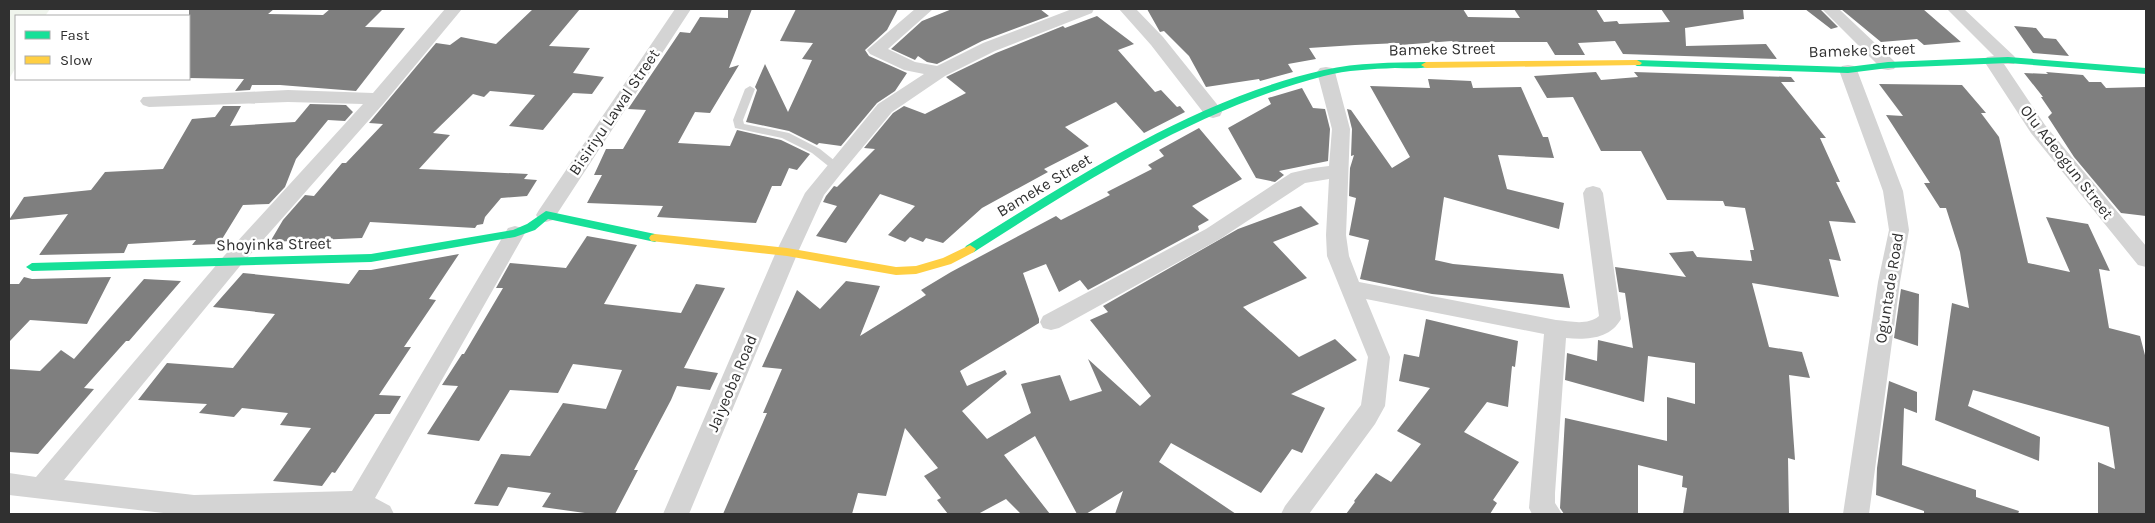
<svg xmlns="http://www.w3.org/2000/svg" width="2155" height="523" font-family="Karla,sans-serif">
<rect width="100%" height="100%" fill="#fff"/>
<path fill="#f0f5ed" d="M9 9H50L45 16H16V67L9 79Z"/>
<path fill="#7f7f7f" d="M189 9H274L268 14 323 15 330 9H383L365 27 405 28 356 91 280 85H252L250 90 235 91 244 79 189 78Z
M533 9H580L549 46 590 48 573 73 604 77 592 94 573 93 543 130 509 126 535 95 490 91 484 97 473 94 433 133 450 135 419 169 528 174 524 179 537 180 527 196 501 198 485 217 483 224 477 225 475 228 370 222 362 238 270 242 283 220 305 195 314 196 342 163H346L383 124 369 123 436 43 450 45 461 37 496 44Z
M728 9H752L729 68 739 65 710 113 695 112 678 143 730 146 737 130 781 140 810 154 797 170 789 168 781 186H772L756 223 657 217 663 206 587 203 602 175H594L606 149H623L646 110 628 109 680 32 690 33 700 17 728 18Z
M796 9H898L887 30 865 50 869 56 907 73 895 91 877 103 841 146 819 143 817 145 789 131 746 122 757 90 755 87 765 64 788 112 812 60 802 59 813 43 780 41Z
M952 9H1040L1049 16 982 41 937 64 927 62 918 56 915 60 891 49 922 21Z
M1147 9H1463L1468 17 1520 18 1514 9H1596L1604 22 1617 21 1619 24 1670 22 1661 9H1743L1744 19 1685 28 1686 46 1766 44 1777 59 1623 54 1615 41 1578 43 1585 55H1555L1547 42H1453L1452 41 1400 45 1399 43 1355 45 1309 48 1316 59 1288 64 1293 72 1260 81 1259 79 1206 87 1189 56 1164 31 1160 32Z
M1805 9H1820L1838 27 1831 29Z
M1841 9H1923L1961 42 1924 45 1917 39 1881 42Z
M1097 16 1134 44 1118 50 1155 92 1161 90 1177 107 1180 106 1185 112 1144 133 1116 102 1065 127 1089 146 1044 169 1048 172 982 208 943 243 926 238 923 242 910 237 905 242 888 235 915 206 880 194 846 243 816 236 837 206 823 202 826 196 834 186 837 187 875 149 864 148 893 113 904 106 925 114 966 93 946 77 996 53 1063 26 1065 28Z
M2014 26 2036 28 2044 38 2056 39 2069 56 2033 53Z
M1596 72 1601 80 1638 77 1634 72 1791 77 1795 82H1781L1826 138H1820L1840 182H1836L1856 223 1829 221 1841 261 1829 259 1839 297 1752 283 1769 347 1802 352 1810 378 1789 375 1795 460 1788 458 1789 514H1683L1687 488 1682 487 1683 476 1638 465V514H1564L1560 508 1565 418 1667 441V397L1695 404V363L1648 356 1644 402 1565 380 1567 353 1597 361 1598 340 1633 348 1625 293 1619 292 1615 267 1686 277 1669 253 1693 251 1697 257 1752 261 1750 250H1754L1745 208 1725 206 1723 201 1667 200 1641 151H1601L1573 97 1547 98 1534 76Z
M2046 72 2083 75 2089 82H2101L2106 88 2146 87V216L2121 213 2074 157 2048 117 2052 113 2041 97H2043L2024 73 2048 74Z
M1428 79 1471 81 1473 88 1521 87 1543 137H1548L1554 158 1498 155 1507 189 1564 203 1559 229 1444 197 1435 260 1453 264 1563 274 1570 308 1432 294 1360 279 1369 240 1349 235 1356 198 1349 196 1350 168 1354 155 1351 156 1352 129 1347 109 1351 110 1392 168 1410 157 1370 86 1430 88Z
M1879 84 1962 85 1986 113H1981L1999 137 2028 263 2070 272 2046 217 2088 224 2110 271 2099 269 2109 328 2140 336 2146 359V514H2098V462L2115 469 2109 427 1973 390 1968 406 2040 437 2039 461 1935 420 1952 303 1969 308 1960 252 1946 208H1940L1924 183H1930L1886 115 1903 116Z
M1302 88 1313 108 1325 109 1330 129 1328 161 1279 171 1284 175 1275 182 1256 178 1228 128 1271 104 1268 98Z
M310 104 346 105 353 112 345 121 328 120 296 159 285 187 269 204 243 205 219 244 192 245 196 240 128 244 124 253 39 255 68 214 9 220 24 197 91 190 105 172 163 169 192 119 215 117 223 106H241L230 126 295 122Z
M1199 128 1242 179 1192 206 1209 220 1198 226 1199 230 1088 290 1080 280 1059 292 1046 264 1023 273 1039 319V323L960 371 967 386 1005 370 1007 374 962 411 987 439 1031 413 1021 384 1060 375 1070 401 1102 391 1088 359 1140 406 1151 396 1090 320 1108 312 1103 306 1238 229 1301 206 1319 224 1273 242 1307 278 1243 307 1299 357 1335 339 1357 360 1291 394 1325 408 1302 453 1292 449 1261 493 1171 443 1159 462 1236 514H1115L1123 491 1086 514H1077L1035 436 1004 455 1050 514H1021L1006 499 978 514H948L937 500 941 498 924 476 938 468 905 428 886 496 858 493 852 514H723L767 413H763L782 369 762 367 797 290 820 309 846 281 880 286 860 336 926 295 921 290 951 272 1056 216 1061 220 1110 195 1107 192 1152 169 1148 165 1164 156 1159 150Z
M587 236 637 245 604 304 681 313 696 284 725 288 684 368 718 373 710 390 677 386 671 400 634 470H638L615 514H592L542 507 551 493 508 487 498 506 474 504 501 454 530 456 563 403 606 409 622 370 573 364 558 393 510 390 479 441 427 434 458 386 442 385 462 354H464L503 288H496L510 263 566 268Z
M459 254 429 299 436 300 404 347H411L379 395 401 396 390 414H375L335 473 332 472 322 486 273 481 311 428 280 425 288 413 242 408 234 417 199 413 207 404 138 400 167 363 233 368 275 314 213 307 243 273 349 284 359 270H371Z
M24 277 32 279 111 277 87 324 30 320 9 342V284H19Z
M144 279 181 281 129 341H126L84 388 94 389 38 454 9 452V369L40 371 61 350 74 359Z
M1901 289 1919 294 1918 346 1894 338Z
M1426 319 1518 341 1515 367 1512 366 1508 407 1487 402 1464 432 1519 462 1493 500 1497 503 1490 514H1346L1355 502 1354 501 1376 473 1391 482 1421 444 1397 431 1430 388 1399 381 1404 354 1419 357Z
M1889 381 1917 392V413L1904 408 1902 465 1976 490V497L2019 511 2018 514H1924V511L1876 495 1877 468Z"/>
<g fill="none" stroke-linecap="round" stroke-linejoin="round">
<path fill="#d4d4d4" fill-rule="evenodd" d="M750 86 755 89 743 120 744 124 789 133 820 149 840 165 841 167 840 169H832L812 153 782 138 735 128 733 120 745 89Z"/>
<path fill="#d4d4d4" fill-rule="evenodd" d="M445 9H462L384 103 240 266 64 480 194 495 352 491 508 228 515 226 522 228 525 233 375 498 390 506 394 514H172L9 495V473L36 477 224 256 363 104 288 102 149 107 143 105 140 101 143 97 288 90 373 93Z
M675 9H691L553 220 546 222 539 220 536 215 539 210Z
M915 9H933L888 49 915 62 937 66 983 43 1072 9H1094L1092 13 995 51 945 76 892 112 843 171 824 195 798 252 689 514H663L776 252 805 193 878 104 924 74 904 70 870 54 867 50Z
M1119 9H1136L1163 37 1220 108 1222 112 1220 116 1213 118 1206 116 1151 45Z
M1822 9H1839L1894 61 1897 65 1894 69 1888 70 1882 69Z
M1947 9H1964L2014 56 2017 60 2014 64H2004L2045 125 2146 246V267L2138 265 2031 133 1984 61 1987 57 1994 56Z
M1848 65 1854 66 1857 70 1903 191 1909 230 1900 282 1869 514H1843L1878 282 1889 230 1883 191 1839 70 1842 66Z
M1326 67 1332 68 1335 72 1350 129 1346 235 1349 256 1359 282 1556 320C1570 321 1587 326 1599 316L1583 193 1586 188 1593 186 1600 188 1603 193 1621 319C1610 339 1587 340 1566 338L1555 493V503L1562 514H1532L1529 508 1544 334 1366 299 1390 357 1385 406 1375 424 1309 514H1281L1285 506 1361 405 1368 357 1327 256 1326 235 1329 179 1305 183 1220 239 1059 328 1051 330 1043 328 1040 322 1043 316 1206 229 1291 173 1313 168 1329 166 1332 129 1317 72 1320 68Z"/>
<path fill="#16e098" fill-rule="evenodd" d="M2008 57 2146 68V74L2008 63 1888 68 1848 73 1637 66 1632 63 1637 60 1848 67 1888 62Z
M1426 62 1431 65 1429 67C1419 69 1406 68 1395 68 1372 69 1347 70 1324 76 1196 109 1084 182 974 252L970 253 964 249 966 246C1077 177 1195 99 1324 70 1358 62 1392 63 1426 62Z
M546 211 655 234 661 238 655 242 548 219 535 230 515 237 371 262 32 271 26 267 32 263 371 254 513 230 527 224Z"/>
<path fill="#ffcf43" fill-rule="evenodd" d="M1637 60 1642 63 1640 65 1426 68 1421 65 1426 62Z
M655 234 787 248 896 267 916 266 943 258 970 245 976 249 974 252 951 264 916 274 896 275 787 256 651 241 649 238 651 235Z"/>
</g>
<g text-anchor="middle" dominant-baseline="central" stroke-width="5" stroke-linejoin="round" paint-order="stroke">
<g font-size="16" fill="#303030" stroke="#fff">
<text transform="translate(1442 49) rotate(-1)">Bameke Street</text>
<text transform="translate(1862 50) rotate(-2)">Bameke Street</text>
<text transform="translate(614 112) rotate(-56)">Bisiriyu Lawal Street</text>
<text transform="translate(2067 162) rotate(52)">Olu Adeogun Street</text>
<text transform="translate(1044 185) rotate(-31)">Bameke Street</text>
<text transform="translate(274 244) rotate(-1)">Shoyinka Street</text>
<text transform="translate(1889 288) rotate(-81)">Oguntade Road</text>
<text transform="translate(732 383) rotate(-67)">Jaiyeoba Road</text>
</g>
</g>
<rect width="2155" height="523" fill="none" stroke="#303030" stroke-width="20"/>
<rect x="15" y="15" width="175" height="65" fill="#ffffff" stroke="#acacac"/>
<rect x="25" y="31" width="25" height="8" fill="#16e098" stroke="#acacac"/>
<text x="60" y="40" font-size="15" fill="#303030">Fast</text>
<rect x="25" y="56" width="25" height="8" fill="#ffcf43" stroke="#acacac"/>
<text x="60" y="65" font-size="15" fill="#303030">Slow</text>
</svg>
